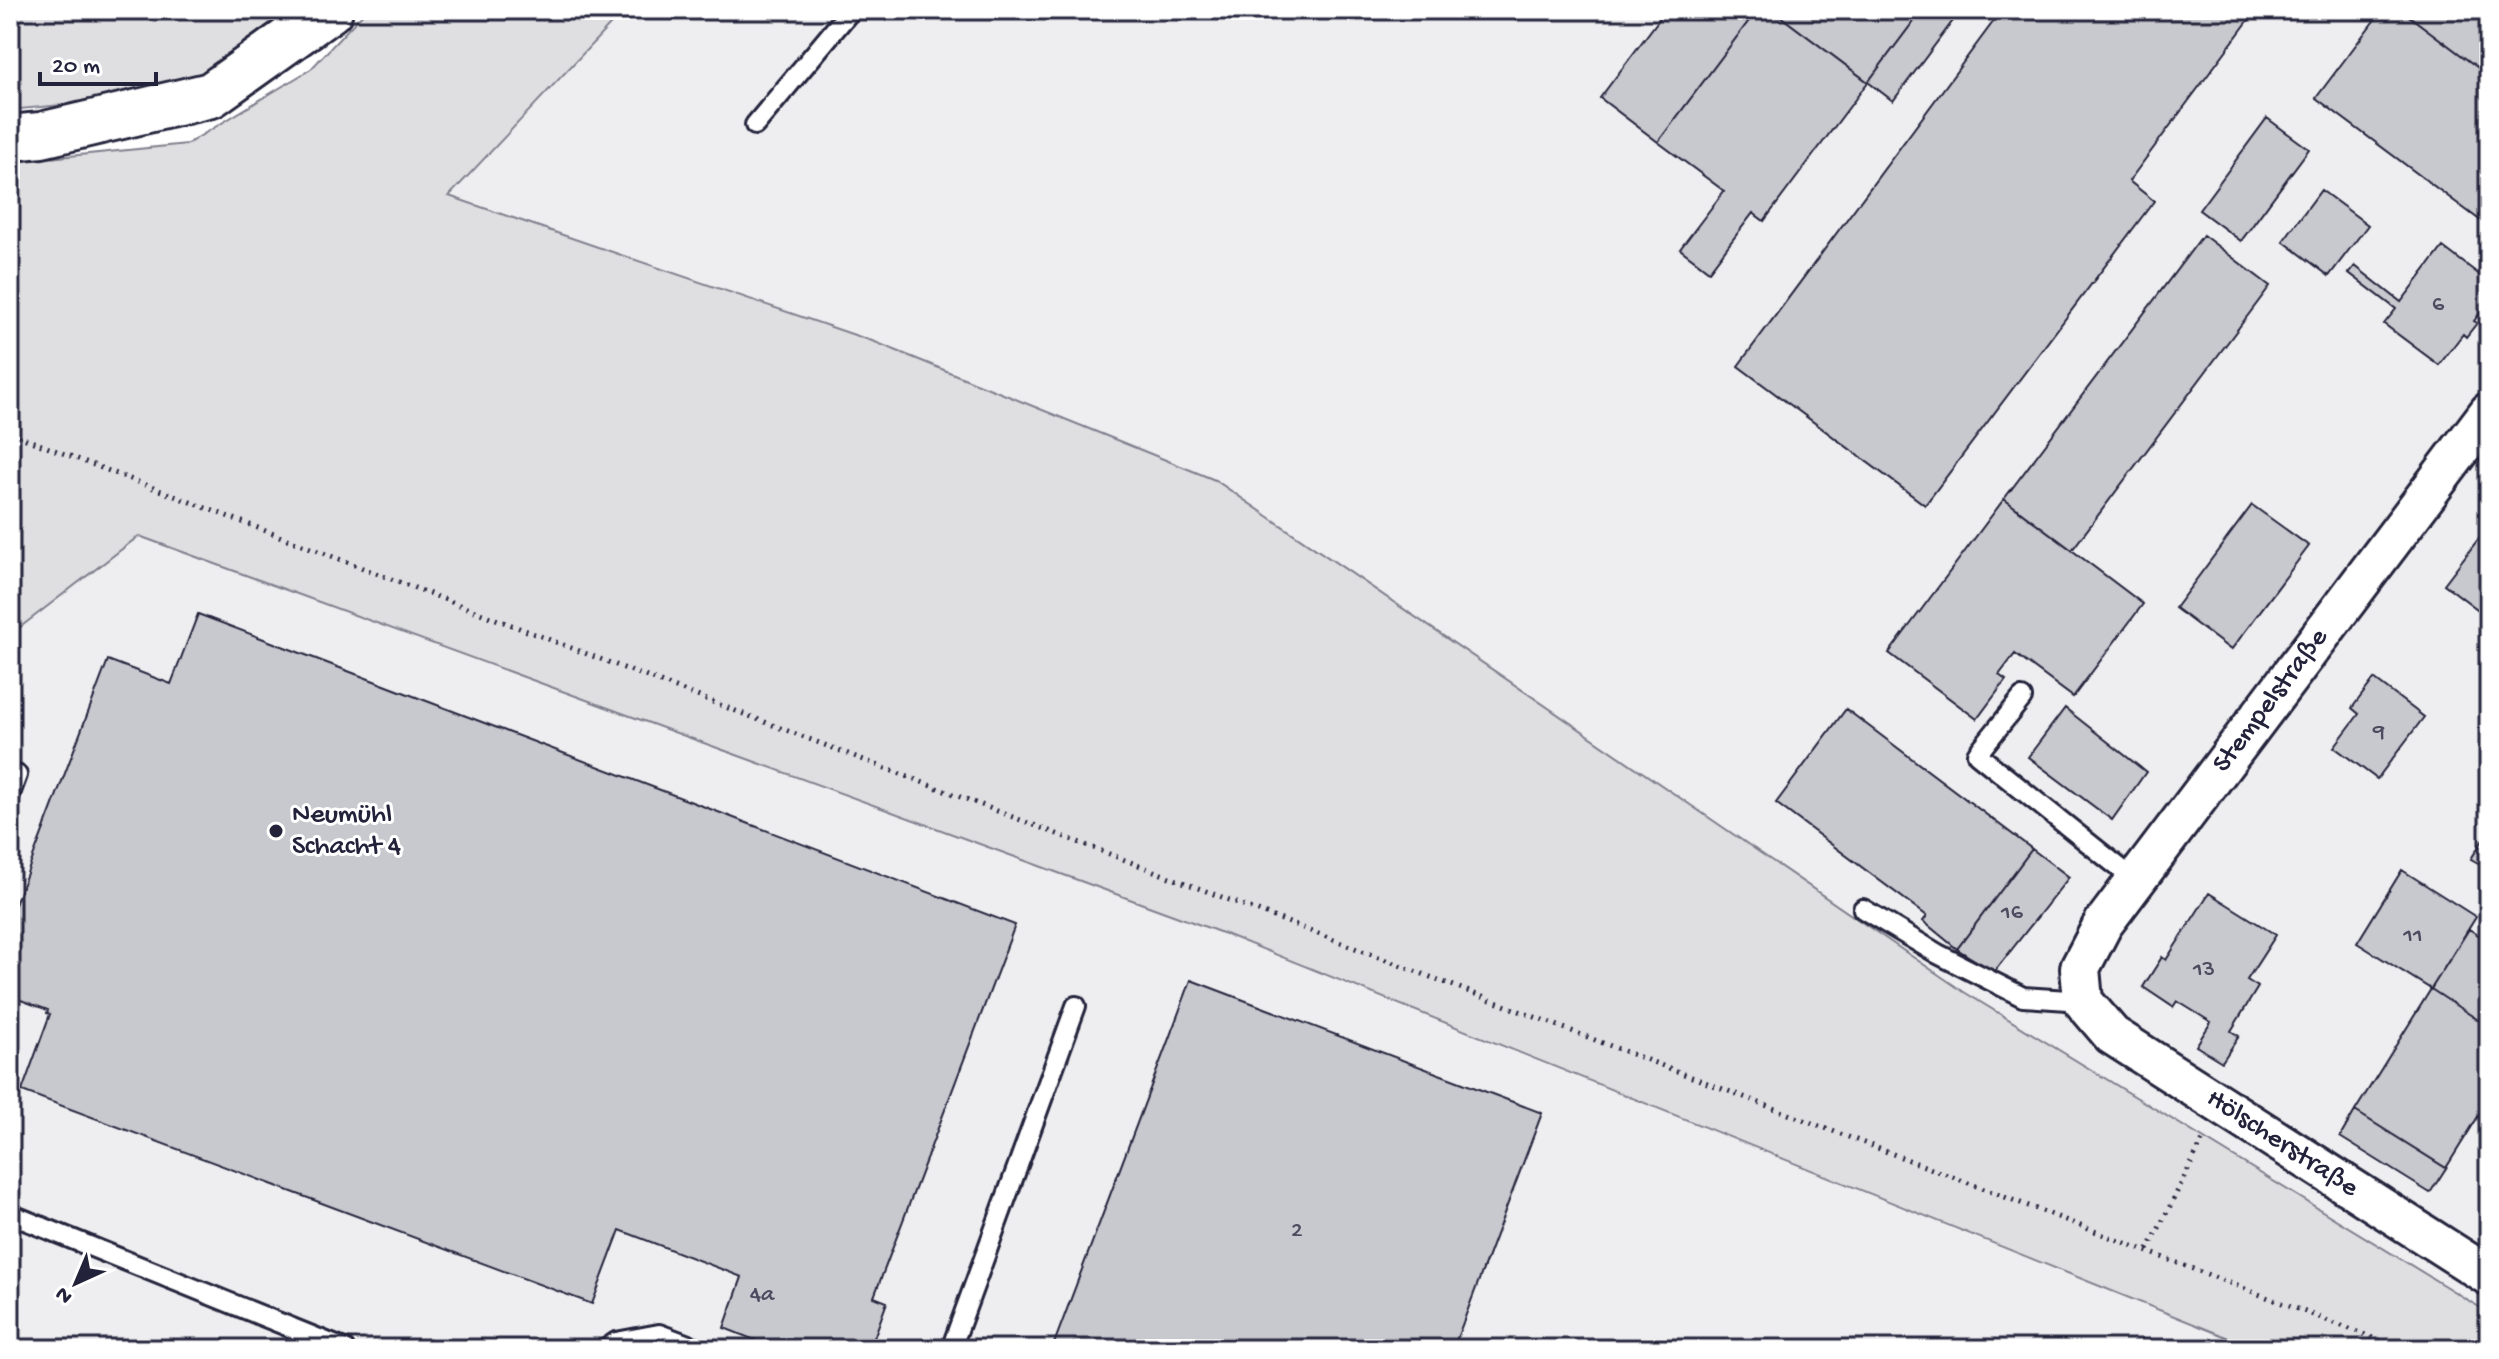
<svg xmlns="http://www.w3.org/2000/svg" width="2499" height="1359" font-family="'Gochi Hand',sans-serif">
<rect width="100%" height="100%" fill="#fff"/>
<filter id="ink" filterUnits="userSpaceOnUse"><feTurbulence type="fractalNoise" baseFrequency=".0125" numOctaves="2"/><feDisplacementMap in="SourceGraphic" scale="16" xChannelSelector="R" yChannelSelector="G"/><feConvolveMatrix kernelMatrix="1 2 1 2 8 2 1 2 1" color-interpolation-filters="sRGB"/></filter>
<g filter="url(#ink)">
<path fill="#eeeef1" d="M624 10H2489V1349H10V635L139 536 449 196Z"/>
<path fill="#dfdfe2" stroke="#80808e" stroke-width="2" d="M10 10H323L209 91 10 110Z
M366 10H624L449 196 875 342 1215 480 1964 992 2489 1313V1349H2256L1225 934 139 536 10 635V162L187 144 311 69Z"/>
<path fill="#c8c8cf" stroke="#22223b" stroke-width="2" d="M1666 10H1757L1658 142 1600 98Z
M1757 10H1772L1868 82 1764 221 1753 213 1709 271 1680 249 1724 191 1658 142Z
M1772 10H1922L1868 82Z
M1922 10H1961L1893 101 1868 82Z
M2002 10H2250L2254 13 2129 181 2154 201 1925 505 1738 366Z
M2382 10H2401L2489 76V227L2316 98Z
M2401 10H2489V76Z
M2267 118 2309 149 2241 241 2199 210Z
M2321 190 2368 225 2329 276 2283 241Z
M2203 235 2270 286 2072 550 2004 499Z
M2443 247 2489 282V301L2474 321 2477 323 2466 337 2463 334 2439 365 2384 324 2396 309 2349 273 2355 266 2401 302Z
M2004 499 2143 604 2073 697 2015 654 1999 675 2006 680 1977 719 1889 653Z
M2252 505 2309 546 2231 650 2175 608Z
M2489 525V618L2444 584Z
M198 614 1015 925 874 1297 887 1302 870 1349H778L724 1328 742 1277 620 1230 592 1304 22 1091 50 1014 47 1013 48 1010 10 996V918L108 660 171 684Z
M2374 679 2424 717 2377 779 2334 747 2359 714 2352 708Z
M2065 708 2146 772 2112 820 2028 757Z
M1846 709 2032 849 1957 949 1923 921 1927 916 1776 803Z
M2489 830V869L2471 859Z
M2032 849 2069 877 1994 972 1957 949Z
M2402 870 2476 917 2431 989 2357 943Z
M2209 893 2276 935 2247 980 2258 987 2231 1031 2239 1036 2222 1062 2196 1046 2211 1022 2177 1001 2173 1007 2143 987 2162 957 2166 960Z
M2469 929 2489 942V1027L2431 989Z
M1191 980 1542 1113 1453 1349H1052Z
M2431 989 2489 1027V1099L2446 1168 2355 1111Z
M2489 1099V1121L2479 1114Z
M2355 1111 2446 1168 2430 1193 2340 1137Z"/>
<g fill="none" stroke-linecap="round" stroke-linejoin="round">
<g stroke="#22223b" stroke-width="24">
<path id="lane" d="M755 125 851 10
M2022 698 1977 754 2136 881
M10 794 17 775
M1863 909 1938 954 2023 997 2083 1001
M10 1214 344 1349
M606 1349 616 1342 659 1334 699 1349
M951 1349 1076 1006"/>
</g>
<g stroke="#22223b" stroke-width="44">
<path id="street" d="M2489 412 2103 924 2080 968 2083 1001 2112 1035 2489 1276"/>
</g>
<g stroke="#22223b" stroke-width="50">
<path id="secondary" d="M10 138 41 135 211 95 330 10"/>
</g>
<path stroke="#22223b" stroke-width="5" stroke-dasharray="2 6" stroke-linecap="butt" d="M10 433 2402 1349
M2148 1250 2204 1138"/>
<use href="#lane" stroke="#fff" stroke-width="18"/>
<use href="#street" stroke="#fff" stroke-width="38"/>
<use href="#secondary" stroke="#fff" stroke-width="44"/>
</g>
</g>
<circle fill="#22223b" stroke="#fff" stroke-width="3" cx="276" cy="831" r="8"/>
<g text-anchor="middle" dominant-baseline="central" stroke-width="6" stroke-linejoin="round" paint-order="stroke">
<g font-size="24" fill="#4c4c60">
<text x="2438" y="305">6</text>
<text x="2379" y="732">9</text>
<text x="2012" y="913">16</text>
<text x="2413" y="936">11</text>
<text x="2204" y="970">13</text>
<text x="1297" y="1231">2</text>
<text x="762" y="1295">4a</text>
</g>
<g font-size="28" fill="#22223b" stroke="#fff">
<text transform="translate(2271 701) rotate(-53)">Stempelstraße</text>
<text transform="translate(2282 1144) rotate(33)">Hölscherstraße</text>
</g>
<g font-size="28" fill="#22223b" stroke="#fff" text-anchor="start">
<text x="292" y="815">Neumühl<tspan x="292" dy="32">Schacht 4</tspan></text>
</g>
</g>
<rect width="2499" height="1359" fill="none" stroke="#fff" stroke-width="40"/>
<rect x="20" y="20" width="2459" height="1319" fill="none" stroke="#22223b" stroke-width="3" filter="url(#ink)"/>
<g transform="translate(76 1283) rotate(224)" stroke="#ffffff" stroke-width="6" paint-order="stroke">
<path d="M0-6L14 30L0 20L-14 30Z" fill="#22223b"/>
<text y="-12" font-size="22" font-weight="bold" text-anchor="middle" fill="#22223b">N</text>
</g>
<path d="M40 72v12h116v-12" fill="none" stroke="#22223b" stroke-width="4"/>
<text x="52" y="72" font-size="24" fill="#22223b" stroke="#ffffff" stroke-width="6" paint-order="stroke">20 m</text>
</svg>
